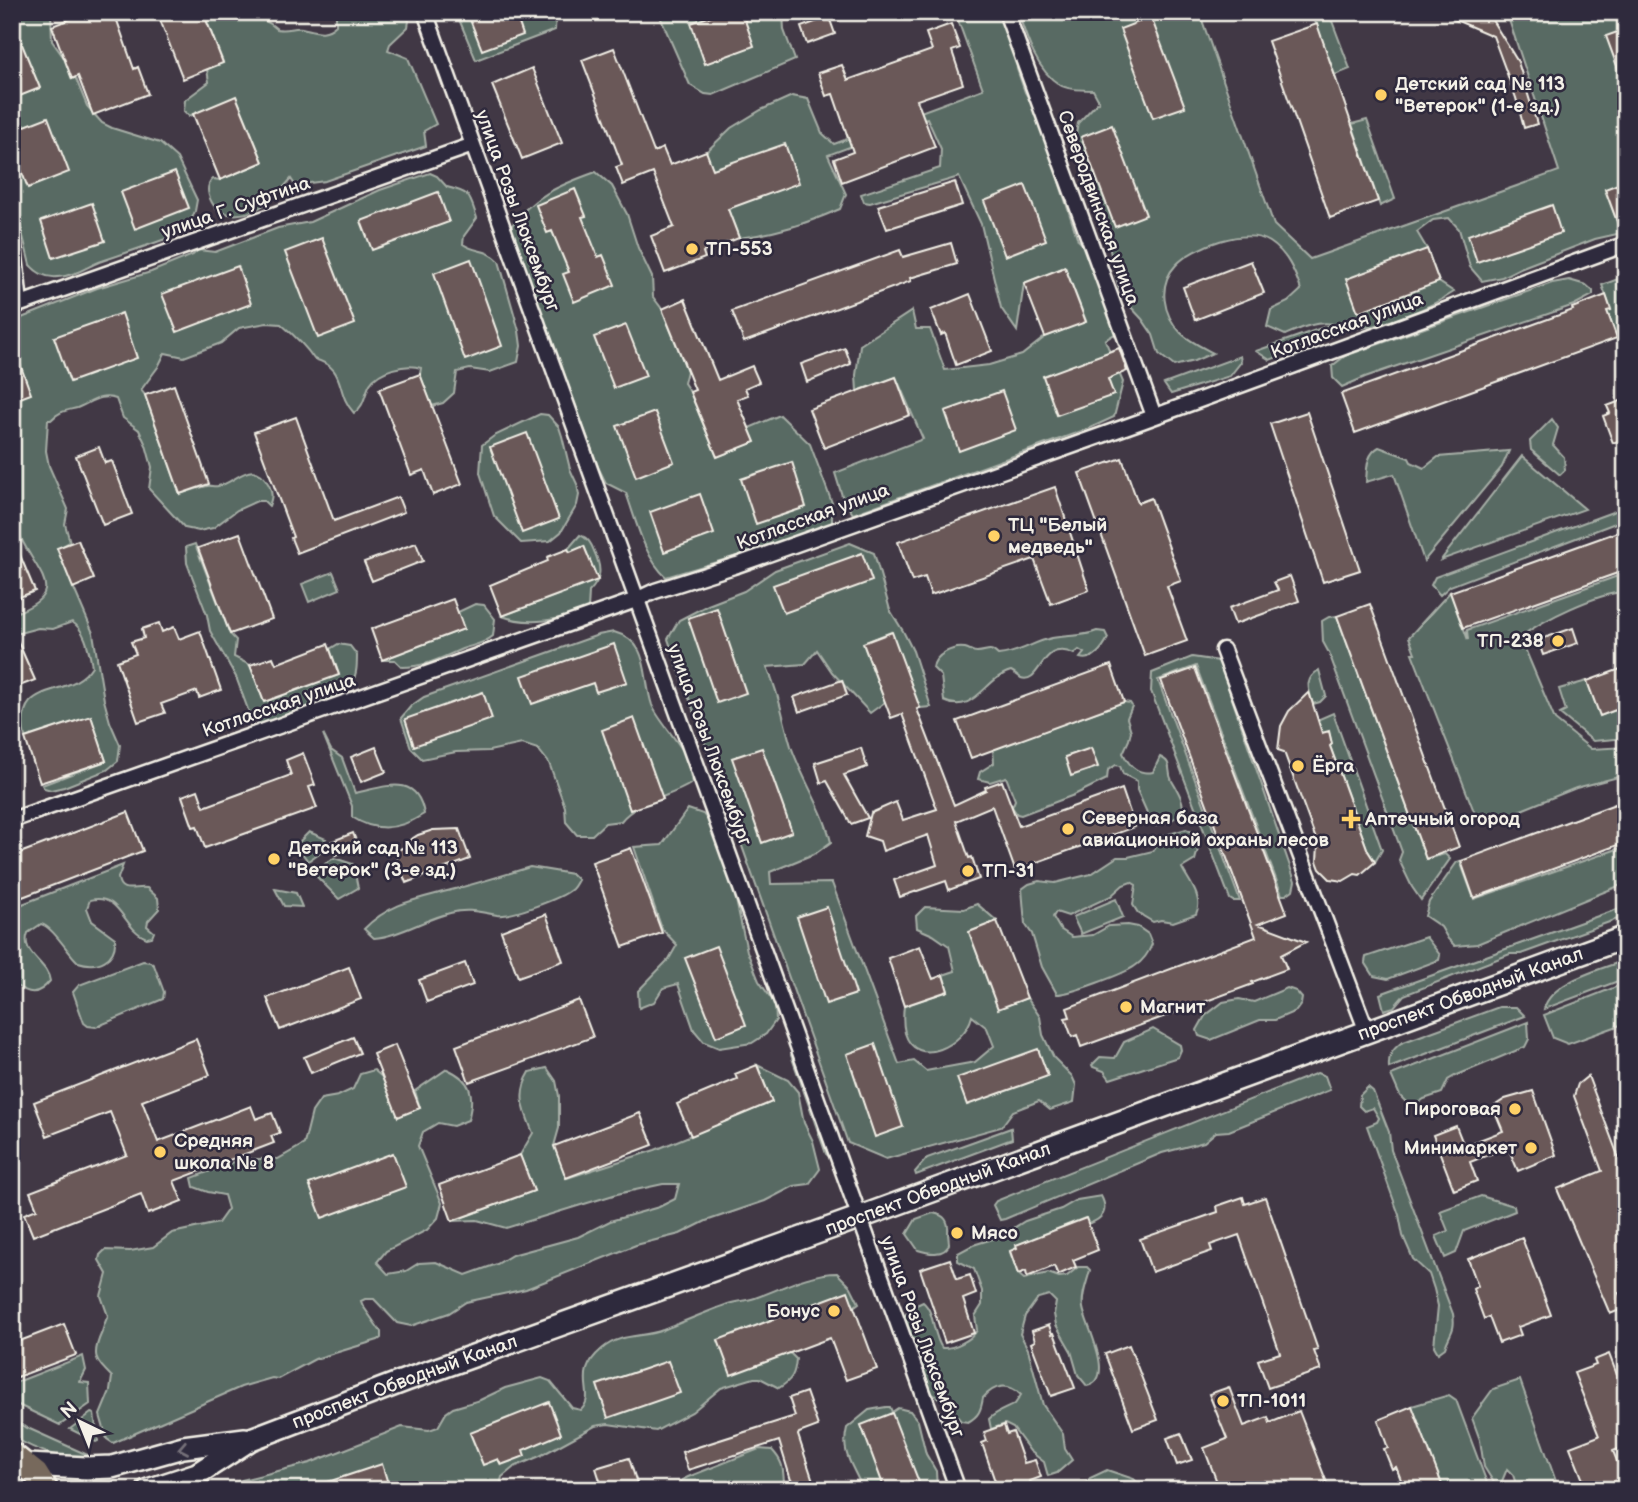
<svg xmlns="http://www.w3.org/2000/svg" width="1638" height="1502" font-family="'Balsamiq Sans',sans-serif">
<rect width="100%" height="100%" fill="#413845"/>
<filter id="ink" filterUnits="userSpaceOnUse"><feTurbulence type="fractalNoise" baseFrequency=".0143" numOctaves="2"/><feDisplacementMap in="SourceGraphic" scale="14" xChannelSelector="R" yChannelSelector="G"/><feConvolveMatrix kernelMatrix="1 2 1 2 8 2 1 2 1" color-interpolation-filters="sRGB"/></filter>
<g filter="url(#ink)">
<path fill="#596b64" stroke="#a6aea6" stroke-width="2" d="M12 12H51L52 41 72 69 87 106 94 114 102 123 112 128 160 143 177 158 197 200 195 211 187 231C158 242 129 252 99 262 85 268 74 276 58 277 46 278 38 274 30 265L12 191Z
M203 12C230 12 256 10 277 29 286 31 294 27 302 28 316 31 325 36 336 25V12H403L409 21 408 27 390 44 388 50 408 58 436 124 424 131 426 146 325 181 295 185 291 179C273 201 249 223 218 211 210 202 203 188 213 179L220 180 263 162 236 97 189 116 184 111 185 100 209 82 207 69 223 62Z
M456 12H556L555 30 476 60Z
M658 12H783L784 30 795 60 713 95 705 94 690 85Z
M955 12H999L1016 50 1017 69 1025 92 1036 111 1078 240 1093 254 1118 332 1105 340 1123 382 1114 417 1090 428 853 514 843 499 835 473 923 439 896 377 857 391 856 375 860 345 912 311 916 329H930L945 370 989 365 1022 355 1045 337 1086 321 1065 267 1024 283 1017 331 1001 308 981 224 959 177 870 203 864 202 861 194 940 168 941 149 927 118 828 155 846 194 840 209C805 224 777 233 739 238L706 152 731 128 761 110 792 96 808 99 822 133 834 144 983 89Z
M1018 12H1221L1202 20 1274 225 1310 259 1559 171 1508 17 1491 12H1626V181L1605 190 1615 216 1626 213V232L1595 239 1520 268 1502 277 1482 281 1470 267 1459 229 1449 218 1433 220 1417 232 1427 249 1439 282 1454 292C1435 305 1374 332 1353 327L1270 360 1256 351 1333 324C1316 321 1301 328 1285 335L1267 327 1271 310 1288 302 1301 290C1295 272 1287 253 1270 242 1246 227 1193 246 1176 265 1157 285 1163 315 1181 333 1189 341 1202 347 1213 353L1194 361 1174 366 1159 354 1153 335 1142 319 1128 304 1119 288 1101 213 1079 158 1075 139 1078 123 1099 101 1093 90C1083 90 1068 90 1060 85 1036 70 1026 37 1018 12Z
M1329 13 1350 69 1335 75 1314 18Z
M1367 120 1395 199 1380 206 1352 124Z
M596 172 612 186 627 214 638 248 652 277 653 297 662 309 687 371 684 383 690 392 717 457 754 442 749 428 780 415 810 444 832 503V523L814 533 666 577C644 557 636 520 626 493L606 483 599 469 510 228C530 197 562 184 596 172Z
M430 173 437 176 447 187C471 193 469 194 477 218L464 236 463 244C476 253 487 248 499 261L519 331 521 346 518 362 490 372 470 369 457 372 454 393 443 403 432 406 420 374 421 368C406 363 379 370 370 384 364 395 365 406 354 413 334 392 348 368 314 359 305 345 294 335 281 324L267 323 239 328 221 343 184 357 165 353 158 367 141 390 145 395 180 494C189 491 198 488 207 486 210 485 214 487 218 486 236 483 253 455 269 485 273 493 272 498 269 506L264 501H257L237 510 213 528 199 531 185 528 149 489 152 467 146 445 139 430 123 418 116 399C101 393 90 403 77 408 65 411 60 411 51 420H48L46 451 49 466 68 509 65 524 70 542 57 549 93 633 104 700 110 722 120 745 118 761 107 770 64 787 51 790 44 788 42 785 106 761 91 717 25 738C13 676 70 702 92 666 89 652 86 630 72 622L53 629 38 628 12 635V614C67 595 41 577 24 544 19 536 17 527 12 519V324L19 319 97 288 151 272 193 255 198 250 215 252 278 228 310 222 380 190Z
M1626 276V320L1617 338 1607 311 1611 309 1602 285Z
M1569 280 1586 285 1593 291V295L1574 305 1365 377 1342 387 1333 378 1332 366 1345 356 1552 283Z
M1240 356 1241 362 1230 376 1171 394 1164 384Z
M540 414 548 415 559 427 562 436 570 469 577 484 579 495 577 505 561 532 550 541 521 543 494 516 480 473 482 445 494 436Z
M1552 419 1558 428 1553 445 1564 457 1565 470 1560 475 1531 450 1530 441Z
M1379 447 1409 458 1411 462 1424 468 1438 457 1509 451 1502 467 1424 561 1394 474 1366 482C1367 469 1366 454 1379 447Z
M1522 456 1585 509 1441 560Z
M1626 507V519L1450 586 1440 595 1431 585 1435 577Z
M580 535C588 538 591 543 594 551 602 568 602 579 589 592L588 610C562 620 528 626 502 616L582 586 568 549Z
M850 543 874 553 890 610 903 631 913 651 931 707 920 708 891 632 863 643 885 702 870 713 832 672 817 650 805 664 767 667C779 693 783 719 791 746 802 779 823 808 831 842L816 853 770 872 771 884 832 883 899 1064 914 1061 926 1071 975 1062 994 1046 987 1028 972 1016C965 1045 916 1070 905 1033 903 1025 903 1014 904 1006L948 991 943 975 955 971 949 946 933 935 917 928 916 916 925 907 964 909 977 904 997 921 969 932 998 1008 1027 998 1040 1017 1043 1035 1054 1058 1072 1076 1076 1085 1074 1102 1050 1110 1039 1101 1013 1111 1001 1127 886 1159 848 1143 668 639 679 620 708 605 744 591 775 570Z
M195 544 230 634 236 640 234 657 250 665 264 702 339 675 330 649 338 644 350 646 357 655C357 664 357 675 352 682 341 698 283 719 263 727L250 715 236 677 210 631 207 615 187 563 186 547Z
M333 572 340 589 309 602 302 584Z
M1626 573V591C1594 595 1546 618 1520 637L1555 720 1591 749 1626 747V775L1576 788 1504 817 1495 823 1477 819 1412 653H1415L1409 637 1450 592 1468 640 1467 630Z
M475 604 484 605 495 619 493 636C484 644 473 645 462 649 441 658 425 667 402 667L395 660H382L464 629 458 612Z
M1337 616 1426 859 1445 854 1450 859 1421 900 1412 887 1399 860 1402 852 1329 653 1323 642 1322 621 1329 617Z
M1097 631 1105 632 1108 638C1103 648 1093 662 1080 658L1084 653 1079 650 1074 654C1040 638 1042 685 1021 678 1018 676 1015 673 1011 671 986 677 974 716 944 701L941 676 933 668C934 655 953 646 965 648 970 649 972 652 977 652 987 652 990 646 998 655 1021 653 1032 642 1052 638 1068 635 1082 637 1097 631Z
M614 632C651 642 642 676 652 705 657 718 675 737 683 751 688 760 690 772 692 783 670 798 638 800 621 821L605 823 592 835H577L566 822 565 807 549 763 538 749 522 744 489 751 456 752 422 759 411 748 401 718 411 706 424 697 598 635Z
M1192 657 1219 661 1295 881 1293 890 1286 895H1282L1196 666 1158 680 1240 901H1233L1230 899 1151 691 1152 673Z
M1319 670 1326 696 1320 702 1313 704C1309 690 1303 680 1319 670Z
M1587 681 1600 716 1626 706V738L1593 741 1560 714 1566 711 1559 689Z
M1124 702 1130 703 1132 706 1127 718 1131 731 1129 740 1123 753C1129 766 1139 775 1153 772L1160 757C1174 763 1166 770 1172 781 1187 806 1190 816 1156 826L1152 824 1137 790V781L1123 774 1120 766 1116 765 1108 770 1107 779 1074 795 1021 815 1017 814 1012 807 1015 800 1006 777 990 782 978 779 980 772 994 763 993 749Z
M1333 713 1382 850 1375 862 1368 851 1330 746 1332 744 1329 732 1322 733 1317 720Z
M323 734 331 750 342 758 355 793C385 787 417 772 424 814 401 829 376 833 352 817V806Z
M688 809 703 814 713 826 733 886 747 951 759 981 775 1004 776 1020 766 1034 752 1043 719 1048 704 1042 694 1030 678 984 663 988 654 1002 639 1008 638 991 669 959 677 945 662 929 634 847 662 845Z
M1186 829 1194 833 1200 842 1195 860 1182 868C1189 882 1204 898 1196 914L1173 922 1161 920 1153 922 1138 913 1133 905 1136 885 1131 882 1123 885 1111 896 1068 916 1056 912 1053 917 1060 929 1072 937 1093 935 1109 926 1128 925 1138 927 1148 934 1152 944C1149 952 1143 961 1135 966 1124 974 1070 994 1057 994L1042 967 1032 934 1025 924 1022 889 1029 884 1039 881 1055 883 1091 874 1117 857H1128L1153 851 1162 836Z
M309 832 326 839 322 851 308 861 296 845Z
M1626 846V883L1477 944 1455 946 1448 939 1441 927 1425 916 1429 902 1457 862 1460 861 1474 899Z
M334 858 353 864 358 888 339 899 312 872Z
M123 865 118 878C120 895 135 886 147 888L158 898 159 909 148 921 147 926 154 932 152 937 147 938C123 930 121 892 90 900L87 908 92 921 115 938C117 961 97 968 78 962 67 952 53 927 41 924L28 933C20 954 48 962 50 981 37 997 29 994 13 984L12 908Z
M530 867 572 874 578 880C576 883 575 886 572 889 562 898 511 917 497 915 479 912 468 908 450 913 425 919 397 937 374 938L364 929C389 903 418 899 451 890 478 883 504 875 530 867Z
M275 889 296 893 302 907 284 906Z
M1116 899 1123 917 1081 934 1073 917Z
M1626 906V916L1521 954H1510L1404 995 1394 1007 1384 1010 1380 994Z
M1426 937 1440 955 1439 960 1388 979 1374 976 1365 962 1366 957Z
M1626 960V978L1544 1009C1550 982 1601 969 1626 960Z
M143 961 150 962 154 965 164 992 163 999 96 1027 88 1026 84 1023 73 992 79 985Z
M1626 983V1023L1568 1044 1553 1038 1544 1015Z
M1287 988 1296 991 1302 998 1301 1004 1296 1011 1275 1020H1260L1211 1040 1199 1036 1197 1030 1205 1016 1223 1002 1239 999 1254 1002Z
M1499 1007H1516L1525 1016 1389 1068C1388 1056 1392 1050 1401 1043Z
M1528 1022 1529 1039 1525 1047 1455 1076 1448 1080 1442 1093 1424 1099 1415 1105 1408 1104 1400 1096 1391 1075Z
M1153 1029 1180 1045 1181 1050 1178 1057 1110 1079 1104 1071 1093 1067 1092 1065 1100 1057 1115 1058 1124 1042Z
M795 1052 831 1158 826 1154 791 1055Z
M757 1065 788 1080 798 1092 804 1123 813 1141 820 1169 809 1184 794 1186 765 1201 706 1221 680 1234 636 1245 526 1289 466 1302 449 1313 411 1326 397 1323 374 1299H365L361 1301 363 1306 381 1332V1338L378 1340 315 1359 278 1379 272 1378 241 1387 113 1443 107 1439 100 1415 110 1391 112 1377C95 1360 91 1356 102 1332 104 1326 105 1321 108 1316L101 1296 107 1274 99 1260 100 1255 105 1250 130 1251 153 1247 172 1233 218 1223 228 1209 224 1195 208 1192 194 1187 192 1178 241 1159H278L304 1144 312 1112 321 1099 338 1096 353 1089 360 1074 374 1070 382 1077 399 1116 420 1108 415 1091 447 1069C472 1080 475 1095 468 1120L453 1126 438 1123 423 1132 418 1146 442 1203 438 1218 427 1230 386 1251 377 1262 388 1274 406 1271 419 1263 436 1262 466 1275 497 1264 512 1255 578 1237 610 1221 659 1207 675 1199 679 1184H663L617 1194 506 1228 477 1220 452 1221 534 1191 520 1155 533 1133C524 1110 516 1095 530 1072L547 1068 556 1081 559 1096V1128L554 1146 567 1178 655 1150 772 1102Z
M1317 1073 1325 1076 1330 1090 1229 1131 1216 1132 1204 1142 1162 1153 1005 1219 1000 1220 993 1205 996 1201Z
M1368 1087 1373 1091 1389 1132 1391 1150 1453 1314C1456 1332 1449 1333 1445 1348L1438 1353 1434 1346 1438 1306 1434 1289 1429 1274 1413 1259 1403 1236 1399 1215 1367 1126 1377 1122 1379 1118 1373 1108 1364 1111 1359 1106 1360 1095Z
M1011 1128 1012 1139 916 1175 915 1172 927 1158Z
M1101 1196C1109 1211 1103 1219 1088 1224L1085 1218 1016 1245 1017 1248 1010 1252 1018 1274 1024 1279 1048 1273 1059 1277 1067 1276 1078 1267H1087L1090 1270C1087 1283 1081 1295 1083 1308 1086 1326 1117 1380 1087 1386L1078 1375 1071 1351 1056 1325 1054 1314 1056 1302 1049 1295 1038 1298 1025 1316 1020 1334 1028 1349 1043 1405 1063 1434 1065 1449 1072 1460 1057 1473 1048 1476 1044 1462 1030 1451 1013 1428 1005 1424 991 1429 989 1419C997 1411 1006 1409 1015 1404L1021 1395C1008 1382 994 1385 983 1398 981 1410 979 1416 968 1422L961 1421 945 1402 931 1393 926 1387 902 1319 912 1307 923 1302C935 1312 932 1334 942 1348 953 1349 972 1340 977 1330L975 1316 982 1305V1291L974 1269 958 1261V1253L973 1245 999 1237 1025 1221 1061 1209 1077 1200Z
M1481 1196 1514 1206 1515 1211 1464 1231 1456 1253 1445 1258 1436 1236 1448 1231 1440 1211Z
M933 1213C945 1215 949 1221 948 1233 948 1234 949 1243 949 1244 945 1257 927 1253 918 1250L907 1234 916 1219Z
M837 1273 851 1287 859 1303 790 1353 796 1359C795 1374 792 1380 779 1388L760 1378H754L721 1388 692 1412 656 1431 608 1424 595 1426 540 1456 514 1467 502 1477 500 1485 503 1490H219L242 1480 310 1463 402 1427 429 1430 438 1427 446 1413 453 1408 480 1400 505 1388 542 1378 550 1381 572 1408 581 1410C598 1393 570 1376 602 1349 620 1333 642 1338 663 1330 685 1321 706 1312 728 1304 737 1301 746 1301 755 1298 781 1289 809 1273 837 1273Z
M83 1356 86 1370 80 1382 89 1383 90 1404 60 1425 12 1402V1384Z
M1520 1380 1559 1490H1518L1513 1475 1507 1469 1500 1486H1496L1484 1467 1480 1440 1472 1418 1493 1389Z
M1449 1395 1456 1400 1487 1483 1474 1490H1444L1412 1406Z
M886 1407H890L892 1412 898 1408 910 1411 918 1421 926 1454 936 1471 937 1490H857L860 1483C851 1463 841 1452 847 1428L869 1410Z
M91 1413 94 1414 98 1441 96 1442 70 1429Z
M12 1421 101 1461C68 1460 40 1454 12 1436Z
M759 1449 772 1450C786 1465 782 1471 785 1490H733L731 1483 717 1485 710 1490H675L682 1480 688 1477Z
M1107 1470 1134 1479 1145 1490H1080L1090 1478Z"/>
<path fill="#6a5858" stroke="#f4f1e8" stroke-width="2" d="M88 12H114L134 69 138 67 148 94 93 115 78 76 72 79 52 26Z
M157 12H203L223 63 183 79Z
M467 12H515L523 35 482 50Z
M722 12H742L754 46 705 64 691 23Z
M1437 12H1473L1492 20 1518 62 1537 124 1524 128 1516 98 1493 36Z
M829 17 835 34 807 44 801 27Z
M1151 17 1185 107 1153 118 1120 29Z
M12 20 40 88 12 99Z
M951 24 960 48 952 51 963 84 917 100 935 147 842 182 834 159 853 152 833 94 826 96 818 73 842 65 848 80 932 50 926 33Z
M1317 24 1378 201 1330 218 1268 41Z
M1626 29V84L1624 85 1606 36Z
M614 48 654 152 663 148 670 165 706 151 713 169 785 144 799 183 728 209 739 238 703 252 705 258 665 273 651 236 674 227 653 173 623 185 616 167 622 165 582 60Z
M532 68 562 143 522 159 492 85Z
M236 96 263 162 220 180 193 114Z
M48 117 69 172 28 188 12 147V131Z
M1112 125 1146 215 1115 227 1081 137Z
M175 172 189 208 135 229 121 192Z
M1626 181V235H1622L1605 189Z
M955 182 962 205 887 229 878 206Z
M1025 185 1046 240 1005 256 984 201Z
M575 189 586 216 582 217 598 257 603 255 615 285 574 302 563 274 569 272 552 231 547 233 536 205Z
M438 192 449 222 372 250 361 221Z
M92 203 105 241 53 258 41 221Z
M1552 205 1561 233 1477 262 1468 235Z
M322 238 355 324 318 338 285 252Z
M951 243 957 264 910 278 911 281 744 342 732 311 900 250 903 257Z
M1427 249 1439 282 1358 312 1346 279Z
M471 259 502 346 465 360 434 273Z
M1251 261 1264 293 1195 320 1183 287Z
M238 266 251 304 177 332 162 294Z
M1065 267 1086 322 1045 337 1024 283Z
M970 294 992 351 956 365 945 333 941 335 931 310Z
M1606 295 1611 310 1607 311 1617 338 1355 433 1341 394 1573 310 1572 308Z
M685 299 718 380 752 366 759 382 745 388 748 395 737 399 755 442 717 457 690 392 695 390 662 309Z
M122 313 137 358 70 382 54 337Z
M626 325 646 376 614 388 594 337Z
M12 348H14L31 394 12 401Z
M845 348 851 364 807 382 801 364Z
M1119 348 1127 371 1108 379 1114 395 1057 415 1043 376Z
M420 374 462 484 433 495 424 470 411 475 379 389Z
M896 377 910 415 824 448 809 409Z
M174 385 209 484 180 494 145 395Z
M1002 391 1016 430 959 451 945 411Z
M1626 399V450H1624L1620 440 1613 443 1603 416 1610 413 1607 406Z
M655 412 674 462 636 477 617 426Z
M1307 412 1360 570 1323 582 1270 424Z
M296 417 334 521 398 497 404 512 297 553 291 538 293 537 254 432Z
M527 433 559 519 522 533 490 447Z
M99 447 105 463 112 461 132 514 103 525 76 456Z
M1122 458 1138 503 1151 498 1181 581 1167 586 1187 641 1145 656 1079 473Z
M792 462 806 507 756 524 741 479Z
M1055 487 1089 590 1051 604 1034 559 931 595 925 577 912 581 898 542Z
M700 494 714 534 664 552 650 512Z
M1626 529V570L1463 628 1450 592Z
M240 533 272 619 230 634 198 548Z
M12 536 35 591 12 600Z
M78 540 94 579 73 588 57 548Z
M416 543 423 561 372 581 364 562Z
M584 546 598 580 502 616 490 585 548 561 547 557 568 549 570 552Z
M862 553 872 581 784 613 773 585Z
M1290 576 1299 601 1235 624 1229 608 1278 590 1274 582Z
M453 599 464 629 382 660 371 629Z
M1370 604 1459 847 1426 859 1337 616Z
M717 608 746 693 717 703 688 618Z
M159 623 162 632 174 627 179 639 200 631 221 690 199 698 197 691 161 704 165 713 138 722 117 661 136 654 131 642 144 638 142 629Z
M12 628 35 680 17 687 12 676Z
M1573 628 1578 643 1543 655 1538 640Z
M892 632 920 708 917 709 954 805 986 790 985 787 1002 781 1019 826 1122 789 1135 827 1015 870 992 806 956 821 969 858 972 857 979 879 949 890 946 881 900 897 894 880 937 865 928 835 883 851 880 841 865 836 871 813 896 802 903 820 937 809 902 714 891 718 863 643Z
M328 644 339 675 264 702 250 665 273 657 276 664Z
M614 644 627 682 596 692 593 683 532 704 522 676Z
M1111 665 1124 702 971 758 957 721Z
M1626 667V706L1600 716 1587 681Z
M1195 668 1287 913 1258 924 1306 942 1281 955 1287 969 1252 982 1253 984 1081 1047 1077 1035 1072 1037 1065 1018 1070 1017 1067 1008 1256 937 1161 680Z
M842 680 847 695 799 712 794 697Z
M483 692 492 719 414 746 405 719Z
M1309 692 1322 733 1329 731 1332 744 1330 746 1368 851 1375 862 1360 875 1355 874 1343 881 1330 879 1320 869 1317 861 1318 845 1284 752 1278 750 1281 726 1289 711Z
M91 716 106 761 40 783 25 738Z
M634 718 663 799 630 810 602 730Z
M376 747 386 772 361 782 351 757Z
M762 748 792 832 762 843 732 758Z
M861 748 867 767 844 775 868 818 851 824 827 781 821 783 815 763Z
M1091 748 1098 767 1071 776 1065 757Z
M303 753 315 785 309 787 317 808 205 848 197 826 193 827 182 796 198 790 204 807 291 775 286 760Z
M1626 800V842L1474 898 1461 861Z
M128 812 143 851 12 901V856Z
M459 829 470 859 406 883 394 851 408 846 407 842 418 835 433 830Z
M353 833 359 848 335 855 330 842Z
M631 848 662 933 623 947 592 862Z
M827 907 856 994 826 1004 797 917Z
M546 914 563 961 518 977 501 931Z
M997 921 1027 998 998 1009 969 932Z
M716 946 746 1025 716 1037 685 958Z
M920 946 933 979 943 975 948 991 904 1006 888 958Z
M465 963 473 985 427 1002 419 980Z
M349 967 361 999 280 1030 267 998Z
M579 1000 593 1037 469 1082 456 1046Z
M353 1037 360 1053 311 1073 304 1057Z
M196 1039 210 1075 142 1101 158 1142 251 1106 256 1119 272 1113 280 1133 271 1136 274 1143 174 1181 182 1201 164 1208 148 1214 141 1194 33 1236 24 1214 37 1209 30 1192 127 1155 110 1112 47 1136 34 1102Z
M875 1044 903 1127 875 1137 847 1054Z
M395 1045 420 1108 398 1117 373 1054Z
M1038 1049 1048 1076 967 1105 957 1078Z
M757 1065 772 1102 691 1136 677 1104 737 1079 735 1074Z
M1588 1076 1626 1177V1292L1619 1293 1625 1308 1610 1314 1557 1189 1602 1171 1574 1096 1578 1084Z
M1533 1091 1556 1155 1518 1171 1508 1147 1470 1162 1477 1181 1454 1190 1433 1135 1456 1126 1464 1146 1503 1131 1493 1107 1505 1099Z
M640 1113 653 1145 566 1178 554 1146Z
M393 1153 406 1187 322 1218 309 1184Z
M520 1155 534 1191 452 1221 439 1185Z
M1243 1197 1245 1204 1265 1197 1318 1350 1314 1351 1321 1370 1268 1388 1258 1360 1280 1353 1239 1235 1210 1245 1212 1251 1152 1272 1140 1239 1218 1212 1217 1206Z
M1086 1218 1098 1250 1073 1260 1076 1267 1058 1275 1054 1266 1027 1277 1026 1271 1018 1274 1010 1251 1017 1248 1016 1245Z
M1522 1238 1551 1315 1518 1327 1521 1335 1499 1343 1489 1317 1484 1319 1473 1289 1478 1286 1468 1259Z
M950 1259 957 1279 970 1275 976 1294 963 1299 974 1333 945 1343 920 1269Z
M848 1291 877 1369 846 1380 830 1338 731 1375 718 1340Z
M64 1324 76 1355 12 1379V1344Z
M1049 1325 1052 1334 1054 1333 1075 1388 1051 1396 1031 1343 1035 1341 1032 1331Z
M1129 1345 1158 1420 1133 1429 1105 1354Z
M1609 1354 1626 1398V1446L1613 1451 1626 1483V1490H1587L1570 1447 1599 1436 1574 1373 1596 1365 1594 1360Z
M668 1361 680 1393 608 1418 597 1385Z
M1229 1387 1244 1426 1268 1417 1270 1423 1299 1411 1327 1483 1308 1490H1220L1204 1448 1227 1439 1209 1394Z
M806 1392 818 1426 799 1433 798 1435 816 1490H794L779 1441 688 1470 682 1452 795 1416 789 1398Z
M549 1402 561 1434 523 1450 525 1456 501 1465 498 1459 483 1465 470 1433Z
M1412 1406 1444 1490H1405L1396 1467 1392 1469 1384 1449 1388 1448 1378 1420Z
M892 1413 922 1490H885L861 1425Z
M1004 1425 1007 1434 1013 1432 1024 1463 1035 1460 1041 1477 1030 1481 1033 1490H998L982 1443 987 1441 984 1432Z
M1181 1433 1192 1460 1177 1465 1167 1438Z
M629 1458 639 1490H603L596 1468Z
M382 1464 390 1490H314L313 1487Z"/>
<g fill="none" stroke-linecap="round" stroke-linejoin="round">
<g stroke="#f4f1e8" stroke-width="19">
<path id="street" d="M425 12 958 1490
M1006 12 1154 416
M12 227 20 304
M12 307 473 145
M1223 650 1367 1032
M12 820 636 600 655 591 737 565 1142 421 1626 244"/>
</g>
<g stroke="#f4f1e8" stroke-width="26">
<g id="secondary">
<path d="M27 1465 86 1468 112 1467 183 1447 245 1439"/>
<path id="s1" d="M148 1490 197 1474 251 1439 406 1380 858 1218 1626 937"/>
</g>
</g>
<g stroke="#f4f1e8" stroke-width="28">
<path id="primary" d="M12 1455 36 1474 46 1490"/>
</g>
<use href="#street" stroke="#2f2a3d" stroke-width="14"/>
<use href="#secondary" stroke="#2f2a3d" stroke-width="21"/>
<use href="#primary" stroke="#77695c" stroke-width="23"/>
</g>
<defs><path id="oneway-chevron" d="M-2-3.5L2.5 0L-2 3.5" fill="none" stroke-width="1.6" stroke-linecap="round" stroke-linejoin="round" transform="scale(1.75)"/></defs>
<use stroke="#747079" href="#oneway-chevron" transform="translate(183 1448) rotate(169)"/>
</g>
<g fill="#ffd166" stroke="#2f2a3d" stroke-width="2.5">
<circle cx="1381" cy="95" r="7"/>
<circle cx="692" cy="249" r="7"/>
<circle cx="994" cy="536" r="7"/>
<circle cx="1558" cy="641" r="7"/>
<circle cx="1298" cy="766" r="7"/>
<path d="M1347.5 808.5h7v7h7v7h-7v7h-7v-7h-7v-7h7z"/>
<circle cx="1068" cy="829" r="7"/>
<circle cx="274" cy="859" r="7"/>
<circle cx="968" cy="871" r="7"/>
<circle cx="1126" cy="1007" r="7"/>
<circle cx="1515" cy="1109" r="7"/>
<circle cx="1531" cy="1148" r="7"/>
<circle cx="160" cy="1152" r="7"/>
<circle cx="957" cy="1233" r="7"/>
<circle cx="834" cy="1311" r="7"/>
<circle cx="1223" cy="1401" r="7"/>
</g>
<g text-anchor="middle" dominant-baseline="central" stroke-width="5" stroke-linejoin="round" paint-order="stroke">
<g font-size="19" font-weight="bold" fill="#f4f1e8" stroke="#2f2a3d" text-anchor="start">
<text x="1395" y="84">Детский сад № 113<tspan x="1395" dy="22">"Ветерок" (1-е зд.)</tspan></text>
<text x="706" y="249">ТП-553</text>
<text x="1008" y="525">ТЦ "Белый<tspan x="1008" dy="22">медведь"</tspan></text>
<text x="1544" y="641" text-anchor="end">ТП-238</text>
<text x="1312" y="766">Ёрга</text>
<text x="1082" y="818">Северная база<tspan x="1082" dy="22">авиационной охраны лесов</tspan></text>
<text x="1365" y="819">Аптечный огород</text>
<text x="288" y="848">Детский сад № 113<tspan x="288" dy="22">"Ветерок" (3-е зд.)</tspan></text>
<text x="982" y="871">ТП-31</text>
<text x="1140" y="1007">Магнит</text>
<text x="1501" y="1109" text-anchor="end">Пироговая</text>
<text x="174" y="1141">Средняя<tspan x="174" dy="22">школа № 8</tspan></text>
<text x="1517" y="1148" text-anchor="end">Минимаркет</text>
<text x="971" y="1233">Мясо</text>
<text x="820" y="1311" text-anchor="end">Бонус</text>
<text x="1237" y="1401">ТП-1011</text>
</g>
<g font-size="19" fill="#f4f1e8" stroke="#2f2a3d">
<text transform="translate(236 208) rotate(-19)">улица Г. Суфтина</text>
<text transform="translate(1098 208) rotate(70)">Северодвинская улица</text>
<text transform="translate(517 211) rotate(70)">улица Розы Люксембург</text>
<text transform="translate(1347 326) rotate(-20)">Котласская улица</text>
<text transform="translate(813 517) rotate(-20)">Котласская улица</text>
<text transform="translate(279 706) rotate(-19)">Котласская улица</text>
<text transform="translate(709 745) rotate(70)">улица Розы Люксембург</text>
<text stroke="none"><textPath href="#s1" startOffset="1414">проспект Обводный Канал</textPath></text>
<text stroke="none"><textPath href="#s1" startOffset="847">проспект Обводный Канал</textPath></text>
<text transform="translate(922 1337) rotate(70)">улица Розы Люксембург</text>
<text stroke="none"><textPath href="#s1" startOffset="280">проспект Обводный Канал</textPath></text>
</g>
</g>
<rect width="1638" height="1502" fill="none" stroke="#2f2a3d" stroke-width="42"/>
<rect x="21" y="21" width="1596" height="1460" fill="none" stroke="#f4f1e8" stroke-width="2.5" filter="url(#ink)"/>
<g transform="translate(80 1422) rotate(317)" stroke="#2f2a3d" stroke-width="5" paint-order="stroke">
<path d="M0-5L12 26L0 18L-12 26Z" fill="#f4f1e8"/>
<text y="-10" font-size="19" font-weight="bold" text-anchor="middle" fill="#f4f1e8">N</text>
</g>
</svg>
